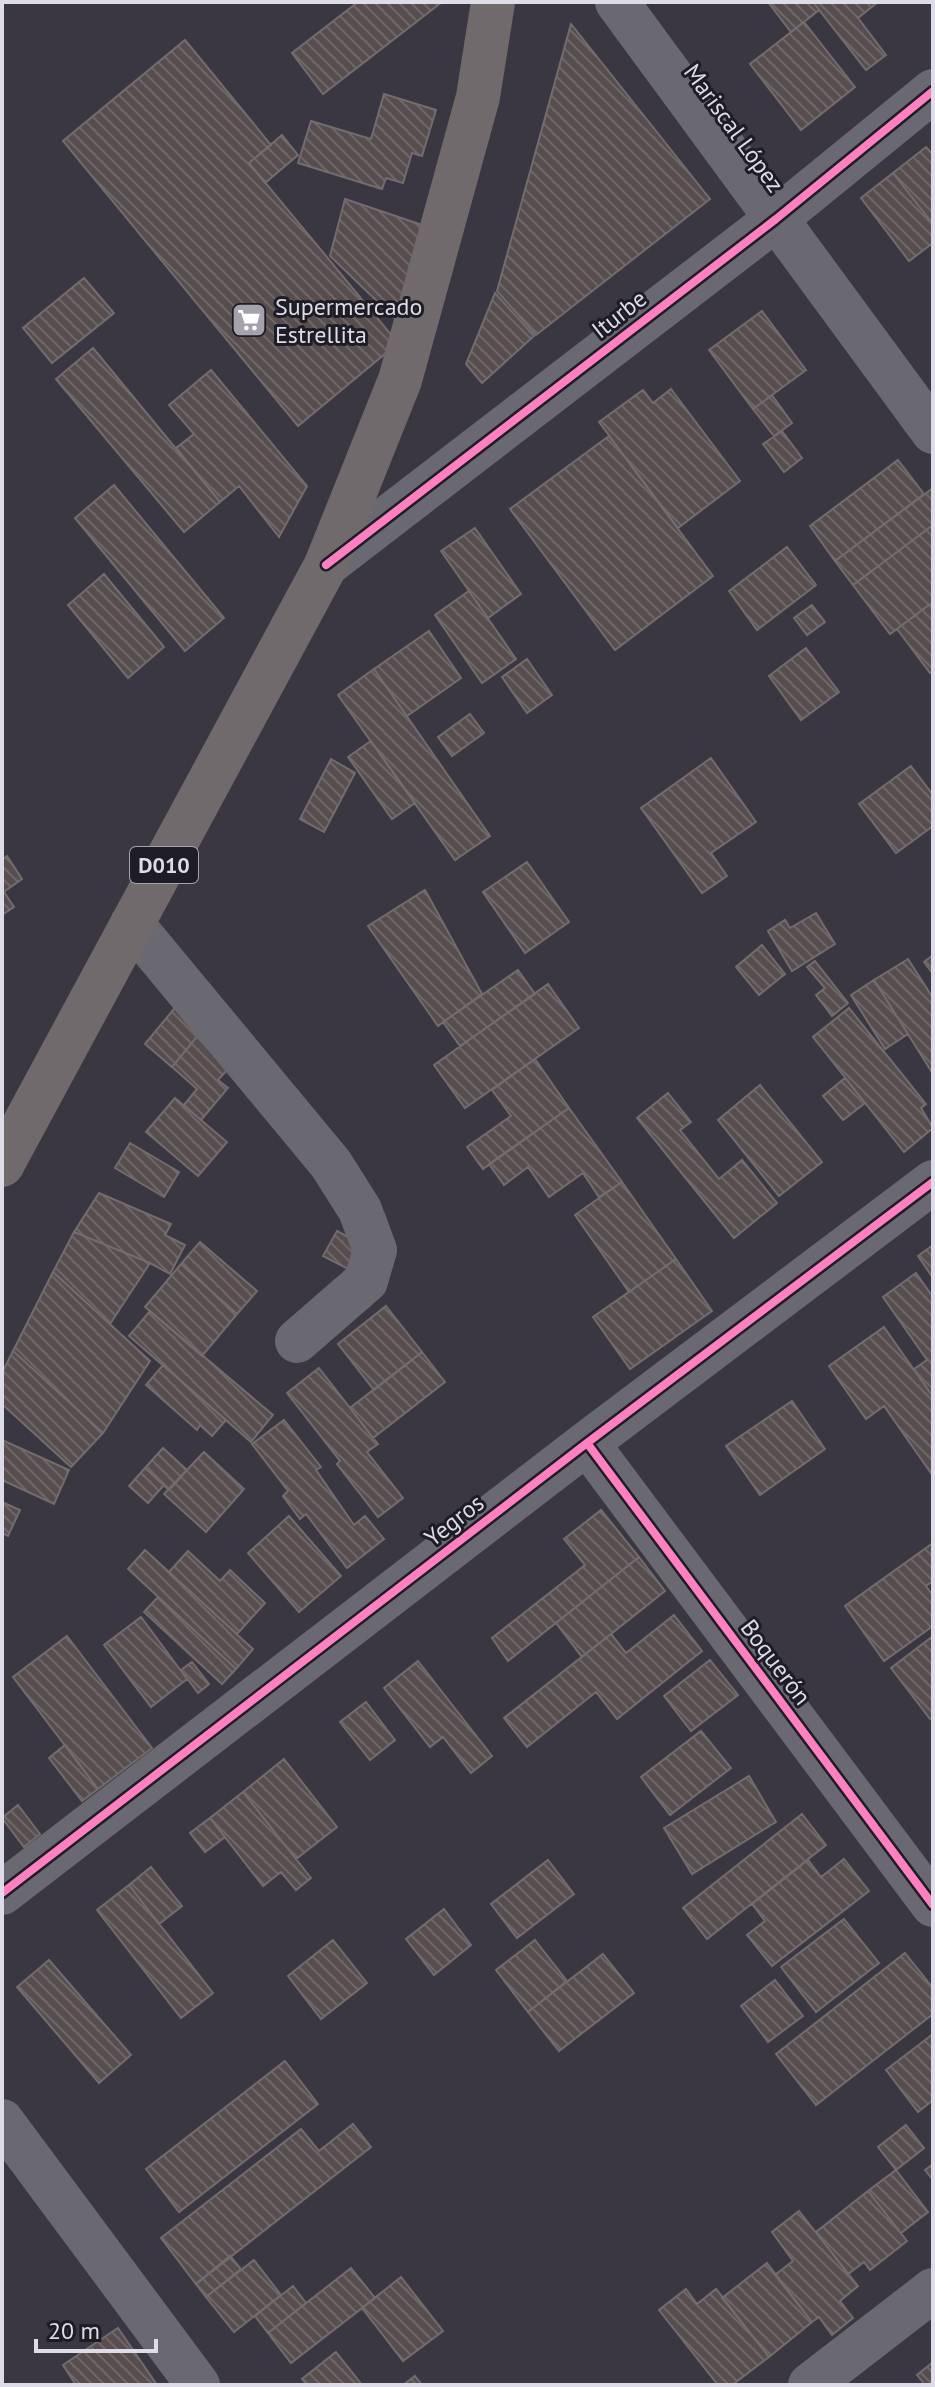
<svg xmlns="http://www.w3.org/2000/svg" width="935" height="2387" font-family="'PT Sans',sans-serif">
<defs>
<pattern id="building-back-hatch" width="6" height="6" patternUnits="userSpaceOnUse" patternTransform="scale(2)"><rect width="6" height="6" fill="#574d4e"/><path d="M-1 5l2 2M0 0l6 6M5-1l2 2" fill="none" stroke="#6f6668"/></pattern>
</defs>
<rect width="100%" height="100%" fill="#3a3742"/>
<path fill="url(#building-back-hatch)" stroke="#736c6f" stroke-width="2" d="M358 2H442L323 94 292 53Z
M768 2H813L819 10 791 32Z
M813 2H878L858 18 886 55 866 70Z
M804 22 855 87 801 130 750 64Z
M571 24 710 199 536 335 497 291Z
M185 40 271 145 249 163 398 343 298 426 63 141Z
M384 94 436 110 422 156 412 153 403 183 386 178 382 189 298 163 311 121 371 139Z
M282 135 298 155 265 183 249 163Z
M926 147 933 155V224L893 173Z
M893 173 933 224V243L909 261 861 198Z
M345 199 434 229 408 331 330 256Z
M84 278 114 313 52 363 23 328Z
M495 293 534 336 482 383 466 364Z
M762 311 806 370 753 409 709 350Z
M93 348 220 502 184 532 56 379Z
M211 370 307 486 279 537 239 486 220 502 176 448 194 434 169 405Z
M671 389 740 481 678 528 599 422 643 390 653 403Z
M772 395 792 423 774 436 753 409Z
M782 431 802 458 784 472 763 444Z
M609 436 713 576 615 650 510 509Z
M898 460 924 494 835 561 810 526Z
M114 485 224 618 185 651 75 518Z
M933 488V525L853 585 835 561Z
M933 525V602L890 634 853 585Z
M475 528 521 594 488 618 441 551Z
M787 547 816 585 757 630 729 591Z
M104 574 164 647 128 678 68 605Z
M469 591 516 659 482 683 435 615Z
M933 602V671L930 673 897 629Z
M812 605 825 622 807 635 794 618Z
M429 631 461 678 407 716 374 669Z
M806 648 839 692 801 720 769 676Z
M527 659 552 695 527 713 502 677Z
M374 669 490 836 455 860 338 695Z
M470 714 484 733 452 756 438 737Z
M371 741 415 803 392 819 348 757Z
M711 758 756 822 711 853 727 876 702 893 641 808Z
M331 759 355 773 324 832 300 819Z
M911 766 933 795V826L896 853 859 804Z
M7 856 22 879 2 893V860Z
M527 862 569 922 525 953 483 892Z
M425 890 482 994 438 1026 368 926Z
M4 892 14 907 2 915V893Z
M816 913 835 944 792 971 768 931 785 920 790 928Z
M762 945 785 974 759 995 736 967Z
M933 955V974L924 962Z
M908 959 933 998V1074L874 980Z
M815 961 848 1003 832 1016 816 995 825 988 807 967Z
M518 970 535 994 460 1046 443 1022Z
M874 980 908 1034 885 1049 851 995Z
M548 984 579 1028 465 1108 434 1065Z
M178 1004 205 1027 172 1067 145 1044Z
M849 1008 926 1104 921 1108 933 1128 904 1152 813 1037Z
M205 1027 227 1070 218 1080 228 1088 201 1120 184 1105 197 1089 172 1067Z
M535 1059 569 1108 483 1169 467 1147 511 1116 492 1090Z
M845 1078 865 1103 843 1120 823 1096Z
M760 1085 822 1162 779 1196 718 1120Z
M668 1093 691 1122 680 1130 719 1179 742 1160 777 1203 734 1238 637 1118Z
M175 1098 227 1142 198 1176 146 1132Z
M569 1108 622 1182 599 1197 583 1173 549 1197 528 1167 504 1185 489 1164Z
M130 1143 179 1172 164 1197 115 1168Z
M622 1182 676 1259 629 1292 575 1215Z
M99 1193 171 1224 165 1235 185 1245 170 1274 150 1263 74 1232Z
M337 1231 367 1247 354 1272 323 1256Z
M74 1232 150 1263 110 1324 53 1272Z
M200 1242 257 1291 237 1314 181 1264Z
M933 1245V1278L918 1256Z
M676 1259 712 1311 630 1369 593 1317Z
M181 1264 237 1314 202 1356 145 1307Z
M53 1272 150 1361 103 1433 13 1351Z
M916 1273 933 1297V1397L914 1369 927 1360 883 1297Z
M386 1306 422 1352 374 1390 338 1344Z
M150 1311 273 1415 251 1442 129 1336Z
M884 1327 933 1397V1476L884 1406 866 1419 829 1366Z
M13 1351 103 1433 71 1467 2 1404V1373Z
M422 1352 445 1382 373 1438 350 1408Z
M163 1365 226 1420 212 1436 200 1425 197 1430 146 1385Z
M319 1368 378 1444 367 1452 403 1498 378 1517 337 1464 340 1461 287 1393Z
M792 1401 825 1449 760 1495 726 1446Z
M284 1420 321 1467 316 1470 354 1525 365 1516 384 1539 347 1568 306 1514 300 1519 283 1496 288 1491 252 1444Z
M2 1440 69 1470 54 1504 2 1480Z
M163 1448 187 1470 169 1490 145 1468Z
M204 1452 244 1489 206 1532 164 1494Z
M145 1468 164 1485 148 1503 129 1486Z
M2 1502 20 1510 8 1536 2 1533Z
M601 1510 639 1557 508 1661 492 1638 585 1565 564 1539Z
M289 1516 341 1576 299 1612 248 1553Z
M933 1543V1581L926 1586 933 1596V1626L884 1661 845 1606Z
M145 1550 253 1649 236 1669 128 1569Z
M188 1551 220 1581 230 1570 265 1603 237 1634 169 1572Z
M639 1557 665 1591 582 1657 556 1623Z
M158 1597 236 1669 222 1684 144 1612Z
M674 1615 702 1651 617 1719 596 1692 527 1747 504 1718 611 1634 626 1653Z
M141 1617 187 1679 151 1707 104 1645Z
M67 1636 152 1748 98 1789 13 1677Z
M933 1636V1717L930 1719 891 1668Z
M710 1660 738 1695 691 1731 664 1696Z
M418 1661 492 1756 471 1773 443 1737 430 1747 384 1688Z
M192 1662 209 1684 198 1693 181 1670Z
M366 1702 395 1740 370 1760 340 1722Z
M701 1731 731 1768 670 1815 641 1777Z
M65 1745 98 1789 82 1801 49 1758Z
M284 1759 337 1827 296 1859 243 1792Z
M749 1776 776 1822 692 1874 664 1828Z
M243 1792 311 1878 296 1890 281 1872 263 1886 210 1818Z
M18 1805 40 1834 24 1847 2 1818Z
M802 1814 826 1845 707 1939 683 1908Z
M210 1818 225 1837 205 1852 190 1833Z
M844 1859 869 1891 772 1966 747 1935 765 1921 752 1904 808 1860 821 1877Z
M548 1860 574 1894 517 1938 491 1904Z
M151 1867 182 1906 159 1924 129 1885Z
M129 1885 213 1993 181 2018 97 1910Z
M444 1909 471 1945 434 1975 406 1939Z
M844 1919 879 1963 816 2012 781 1967Z
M333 1940 367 1983 321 2019 288 1976Z
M535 1940 567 1981 528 2012 496 1970Z
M905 1953 933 1988V2014L816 2105 776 2054Z
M603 1954 634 1993 559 2051 528 2012Z
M49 1960 131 2055 99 2083 17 1987Z
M775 1980 803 2016 768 2042 741 2006Z
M933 2034V2100L918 2112 886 2070Z
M285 2061 318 2104 179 2212 146 2169Z
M353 2124 371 2147 196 2284 161 2238 301 2129 319 2151Z
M906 2125 924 2148 896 2170 878 2147Z
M933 2164V2180L925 2170Z
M896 2170 928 2212 901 2233 868 2191Z
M868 2191 907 2241 870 2270 864 2262 848 2274 816 2232Z
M799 2211 858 2286 840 2301 853 2318 832 2335 819 2317 812 2322 775 2275 793 2261 772 2232Z
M230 2256 241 2269 206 2297 196 2284Z
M254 2260 281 2295 234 2332 206 2297Z
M767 2263 812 2322 769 2357 722 2298Z
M351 2268 375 2298 291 2363 268 2333Z
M401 2277 443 2331 403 2361 362 2308Z
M293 2286 306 2303 268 2333 255 2316Z
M686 2289 697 2304 716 2289 769 2357 732 2385H718L659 2310Z
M118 2328 157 2385H76L63 2365Z
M336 2352 362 2385H307L302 2379Z
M933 2362V2385H925L917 2375Z
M415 2376 422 2385H403Z"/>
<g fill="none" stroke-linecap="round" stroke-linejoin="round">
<path stroke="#6a6871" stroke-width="44" d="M617 2 933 432
M326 565 776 219 933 91
M132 924 331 1164 360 1210 375 1250 366 1281 297 1341
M587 1443 933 1905
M2 1893 587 1443 933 1182
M2 2121 198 2385
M810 2385 933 2290"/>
<path stroke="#706a6c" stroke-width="44" d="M2 1165 326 565 400 380 478 97 493 2"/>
<g stroke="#1e1c25" stroke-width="13">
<path id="cycleway" d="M326 565 776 219 933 91
M587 1443 933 1905
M2 1893 587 1443 933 1182"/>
</g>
<use href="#cycleway" stroke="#ff80c0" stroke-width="8"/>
</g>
<defs>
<g id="supermarket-square" transform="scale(1.8)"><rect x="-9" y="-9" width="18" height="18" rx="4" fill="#a5a2ae" stroke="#1e1c25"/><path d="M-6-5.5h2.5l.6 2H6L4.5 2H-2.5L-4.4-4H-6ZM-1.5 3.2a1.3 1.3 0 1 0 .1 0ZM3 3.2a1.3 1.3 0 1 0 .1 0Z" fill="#fff"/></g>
</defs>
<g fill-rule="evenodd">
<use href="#supermarket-square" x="249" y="320"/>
</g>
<g text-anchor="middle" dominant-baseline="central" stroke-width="6" stroke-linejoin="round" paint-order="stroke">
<rect fill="#1e1c25" stroke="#a4a2ae" stroke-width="2" x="130" y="847" width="68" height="36" rx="6"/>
<g font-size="22" font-weight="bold" fill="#dedce8">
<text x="164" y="865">D010</text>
</g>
<g font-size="24" fill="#dedce8" stroke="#1e1c25">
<text transform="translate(734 128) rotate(54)">Mariscal López</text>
<text transform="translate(619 314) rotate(-38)">Iturbe</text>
<text transform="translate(454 1520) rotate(-38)">Yegros</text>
<text transform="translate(776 1662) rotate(53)">Boquerón</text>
</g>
<g font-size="24" fill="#dedce8" stroke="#1e1c25" text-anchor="start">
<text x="275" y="306">Supermercado<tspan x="275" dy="28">Estrellita</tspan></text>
</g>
</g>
<rect width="935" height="2387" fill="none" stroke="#dedce8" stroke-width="8"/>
<path d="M36 2339v12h120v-12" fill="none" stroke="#dedce8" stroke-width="4"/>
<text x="48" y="2339" font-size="24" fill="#dedce8" stroke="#1e1c25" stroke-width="6" paint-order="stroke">20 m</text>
</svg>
